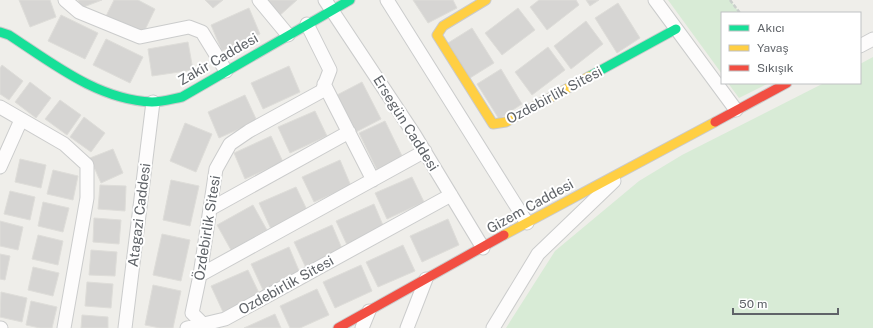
<svg xmlns="http://www.w3.org/2000/svg" width="873" height="328" font-family="'Public Sans',sans-serif">
<rect width="100%" height="100%" fill="#efeeea"/>
<path fill="#d8ebd6" d="M668 0H730L740 13H722V74Z
M873 57V328H506L555 251 639 181 682 155 824 83H860V64Z
M728 83H769L739 98Z"/>
<path fill="#d6d5d3" stroke="#deddd9" d="M19 0H50L56 17 30 27Z
M78 0H102L81 8Z
M114 0H138L155 9 143 34 106 16Z
M205 0H223L213 8Z
M263 0H297L278 17Z
M413 0H453L457 8 428 23Z
M539 0H576L579 5 547 30 530 7Z
M586 0H599L590 6Z
M618 3 640 38 617 53 595 18Z
M249 8 260 34 222 51 211 25Z
M518 8 535 30 502 55 485 33Z
M61 15 98 33 85 59 48 41Z
M586 21 603 44 571 69 554 46Z
M472 28 494 63 470 78 448 43Z
M106 39 143 57 130 83 93 65Z
M188 42 193 70 152 76 148 49Z
M548 47 565 70 532 95 515 72Z
M2 65 23 81 9 100 0 94V68Z
M289 66 300 92 263 109 251 83Z
M501 69 522 104 499 119 477 84Z
M30 82 51 98 36 118 15 102Z
M362 82 381 119 356 132 337 95Z
M245 95 257 121 219 138 208 112Z
M60 100 81 115 67 135 45 119Z
M315 111 327 136 290 153 278 127Z
M84 117 105 133 91 152 70 137Z
M385 121 403 158 377 170 359 133Z
M185 123 212 134 196 172 170 161Z
M271 136 283 162 245 179 234 153Z
M113 149 123 173 101 183 90 158Z
M20 159 46 165 41 188 15 182Z
M340 160 351 186 314 202 302 177Z
M53 170 78 176 73 200 47 194Z
M412 177 424 202 387 219 375 193Z
M171 180 199 186 190 226 163 220Z
M100 185 126 186 125 211 98 209Z
M296 187 308 212 271 229 259 203Z
M10 191 35 197 30 220 4 214Z
M43 202 69 208 63 232 38 226Z
M374 204 385 230 348 247 336 221Z
M253 205 267 230 231 250 217 225Z
M94 218 121 220 119 244 93 242Z
M448 219 459 245 422 262 410 236Z
M0 221 23 227 18 250 0 246Z
M332 225 343 251 306 268 294 242Z
M162 234 190 240 181 281 153 275Z
M38 235 63 241 58 265 32 259Z
M403 245 415 271 378 287 366 262Z
M289 247 300 273 263 290 251 264Z
M91 250 117 252 115 276 89 275Z
M0 254 10 256 5 280 0 279Z
M361 265 372 291 335 308 323 282Z
M33 267 59 273 53 296 28 290Z
M248 270 260 295 223 312 211 286Z
M87 282 113 284 111 308 85 306Z
M153 285 181 291 173 328H160L145 325Z
M317 289 329 315 300 328H290L280 306Z
M1 292 27 298 22 322 0 317Z
M31 301 57 307 52 328H40L26 325Z
M275 314 281 328H244Z
M82 315 108 317V328H81Z"/>
<g fill="none" stroke-linecap="round" stroke-linejoin="round">
<g stroke="#cbcccc" stroke-width="15">
<path id="street" d="M65 0 79 12 140 37 189 27 202 32 226 71
M259 0 288 35
M325 0 414 134 483 248
M387 0 527 223
M655 0 736 110
M860 46 873 39
M324 84 373 180
M0 107 64 144 87 165V198L64 328
M0 167 21 120
M210 209 349 132
M200 275 425 151
M202 323 192 313 200 275 216 169 230 144 249 131 322 91 330 70 307 24
M0 328H1
M125 328 153 102
M187 328 225 319 451 195
M362 328 369 311
M407 328 426 279
M493 328 538 254 614 181"/>
</g>
<g stroke="#cacacb" stroke-width="11">
<path id="fast" d="M0 32 9 35C52 63 98 100 152 102 162 102 172 99 182 97L350 0
M590 76 676 29"/>
</g>
<g stroke="#cacacb" stroke-width="11">
<path id="slow" d="M486 0 443 26 437 35 493 124 506 122 590 76
M504 235 715 122"/>
</g>
<g stroke="#cacacb" stroke-width="11">
<path id="jam" d="M715 122 787 83
M338 328 504 235"/>
</g>
<path stroke="#cacfcc" stroke-width="2.5" stroke-dasharray="4 2" stroke-linecap="butt" d="M730 0 740 13"/>
<use href="#street" stroke="#fdfcfc" stroke-width="13"/>
<use href="#fast" stroke="#16e098" stroke-width="9"/>
<use href="#slow" stroke="#ffcf43" stroke-width="9"/>
<use href="#jam" stroke="#f24e42" stroke-width="9"/>
</g>
<g text-anchor="middle" dominant-baseline="central" stroke-width="4" stroke-linejoin="round" paint-order="stroke">
<g font-size="14" fill="#5f6368" stroke="#fff">
<text transform="translate(218 59) rotate(-30)">Zakir Caddesi</text>
<text transform="translate(554 95) rotate(-28)">Ozdebirlik Sitesi</text>
<text transform="translate(406 123) rotate(58)">Ersegün Caddesi</text>
<text transform="translate(530 206) rotate(-29)">Gizem Caddesi</text>
<text transform="translate(139 215) rotate(-83)">Atagazi Caddesi</text>
<text transform="translate(207 228) rotate(-81)">Özdebirlik Sitesi</text>
<text transform="translate(286 285) rotate(-29)">Ozdebirlik Sitesi</text>
</g>
</g>
<rect x="721" y="12" width="140" height="72" fill="#ffffff" stroke="#bfc1c3"/>
<rect x="729" y="25" width="20" height="6" fill="#16e098" stroke="#bfc1c3"/>
<text x="757" y="32" font-size="12" fill="#5f6368">Akıcı</text>
<rect x="729" y="45" width="20" height="6" fill="#ffcf43" stroke="#bfc1c3"/>
<text x="757" y="52" font-size="12" fill="#5f6368">Yavaş</text>
<rect x="729" y="65" width="20" height="6" fill="#f24e42" stroke="#bfc1c3"/>
<text x="757" y="72" font-size="12" fill="#5f6368">Sıkışık</text>
<path d="M733 308v6h105v-6" fill="none" stroke="#5f6368" stroke-width="2"/>
<text x="739" y="308" font-size="12" fill="#5f6368" stroke="#ffffff" stroke-width="3" paint-order="stroke">50 m</text>
</svg>
